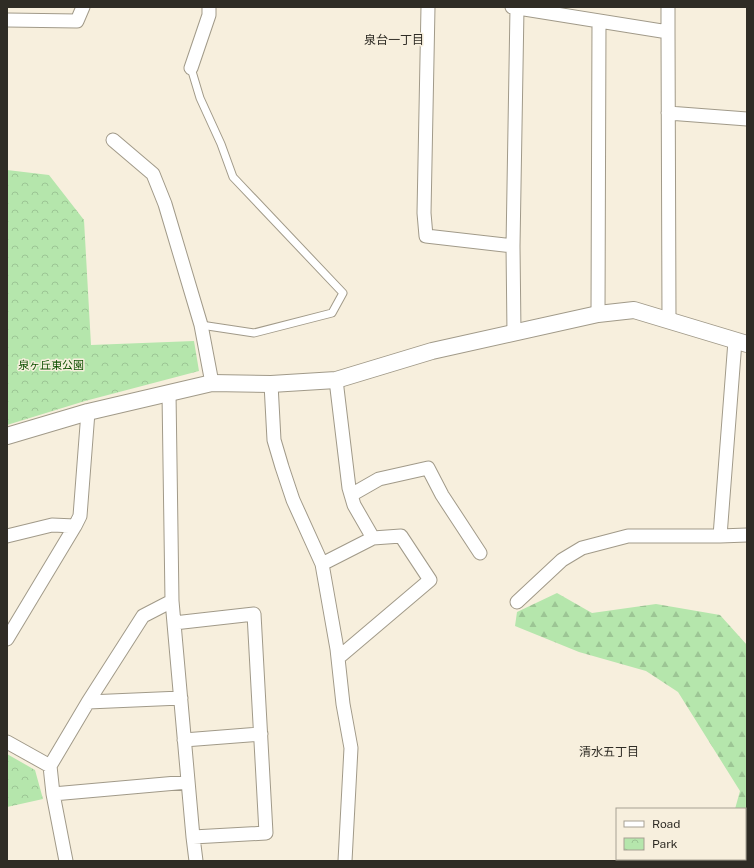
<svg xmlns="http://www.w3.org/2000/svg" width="754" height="868" font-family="'Public Sans','Noto Sans JP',sans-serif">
<defs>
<pattern id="forest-firs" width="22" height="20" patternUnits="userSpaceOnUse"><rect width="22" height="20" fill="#b5e6ac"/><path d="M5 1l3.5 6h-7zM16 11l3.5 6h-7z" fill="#9cc594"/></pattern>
<pattern id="park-crowns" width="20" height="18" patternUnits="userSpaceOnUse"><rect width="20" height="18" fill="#b5e6ac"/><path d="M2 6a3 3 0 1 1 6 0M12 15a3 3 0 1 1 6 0" fill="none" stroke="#9cc594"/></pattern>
</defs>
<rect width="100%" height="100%" fill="#f7efdd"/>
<path fill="url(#forest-firs)" d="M557 593 592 613 656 604 720 615 747 645V861H719L720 859H745V809H735L740 791 678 692 646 671 579 652 515 626 517 612Z"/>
<path fill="url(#park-crowns)" d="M7 170 49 175 84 220 91 345 194 341 199 371 85 401 7 425Z
M7 754 35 770 43 799 7 807Z"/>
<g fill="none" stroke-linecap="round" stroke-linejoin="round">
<g stroke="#a19a89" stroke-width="9">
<path id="service" d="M191 68 200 98 221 144 233 177 343 293 332 313 254 333 201 325"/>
</g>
<g stroke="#a19a89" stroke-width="15">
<path id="minor" d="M428 7 424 213 426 236 513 246
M512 7 668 32
M668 7V32L669 320
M7 20 77 21 83 7
M191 68 209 15V7
M668 113 747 119
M113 140 153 174 165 204 201 325 212 383
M598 314 599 21
M514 333 513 246 517 8
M336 380 349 488 354 505 373 538
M271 384 274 440 282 467 293 500 322 564 337 649 343 704 351 748 345 861
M169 393 172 601 193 837 196 861
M351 495 379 479 428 468 442 495 480 553
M7 536 52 525 75 526
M720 536 747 535
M322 564 373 538 401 536 430 580 338 658
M517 602 562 560 582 548 628 536H720L735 341
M174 623 254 614 266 833 193 837
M7 639 75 526 80 516 88 412
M88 702 181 698
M184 740 261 734
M7 742 50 766
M53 794 188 782
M66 861 53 794 50 766 88 702 143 616 172 601"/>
</g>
<g stroke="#a19a89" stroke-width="18">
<path id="tertiary" d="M7 436 88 412 212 383 271 384 336 380 432 351 598 314 634 310 747 344"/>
</g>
<use href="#service" stroke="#fff" stroke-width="7"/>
<use href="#minor" stroke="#fff" stroke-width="13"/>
<use href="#tertiary" stroke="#fff" stroke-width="16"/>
</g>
<g text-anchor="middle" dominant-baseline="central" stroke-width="3" stroke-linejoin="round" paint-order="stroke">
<g font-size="11" fill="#0e5000" stroke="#f7efdd">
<text x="51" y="365">泉ヶ丘東公園</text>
</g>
<g font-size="12" fill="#2f2c25" stroke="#f7efdd">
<text x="394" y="40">泉台一丁目</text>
<text x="609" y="752">清水五丁目</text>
</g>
</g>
<rect width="754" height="868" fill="none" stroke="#2f2c25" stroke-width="16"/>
<rect x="616" y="808" width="130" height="52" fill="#f7efdd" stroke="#a7a193"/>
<rect x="624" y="821" width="20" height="6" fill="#ffffff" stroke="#a7a193"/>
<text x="652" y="828" font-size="12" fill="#2f2c25">Road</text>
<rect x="624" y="838" width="20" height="12" fill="url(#park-crowns)" stroke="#a7a193"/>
<text x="652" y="848" font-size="12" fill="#2f2c25">Park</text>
</svg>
